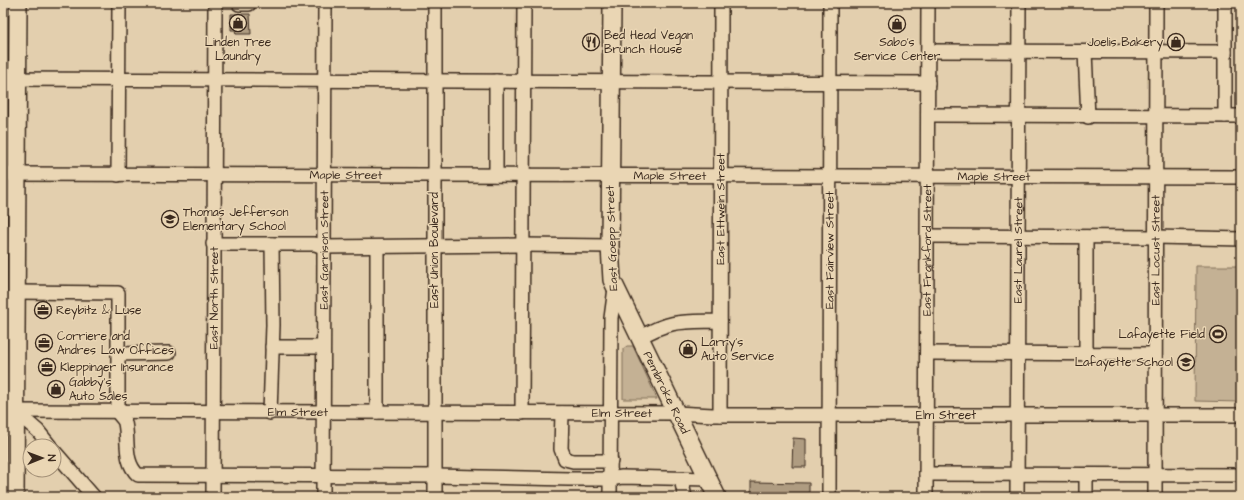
<svg xmlns="http://www.w3.org/2000/svg" width="1244" height="500" font-family="'Architects Daughter',sans-serif">
<rect width="100%" height="100%" fill="#e3cfae"/>
<filter id="ink" filterUnits="userSpaceOnUse"><feTurbulence type="fractalNoise" baseFrequency=".025" numOctaves="2"/><feDisplacementMap in="SourceGraphic" scale="8" xChannelSelector="R" yChannelSelector="G"/><feConvolveMatrix kernelMatrix="1 2 1 2 8 2 1 2 1" color-interpolation-filters="sRGB"/></filter>
<g filter="url(#ink)">
<path fill="#c4b194" stroke="#806e59" d="M1196 266H1241V402L1195 401Z
M627 346H633L657 399H623V349Z"/>
<path fill="#af9c81" stroke="#3b2a1e" d="M231 14H250L251 34H236L235 30H231Z
M793 438 806 439V467H792Z
M751 482 809 483V497H751Z"/>
<g fill="none" stroke-linecap="round" stroke-linejoin="round">
<g stroke="#3b2a1e" stroke-width="16">
<g id="minor">
<path d="M435 3V497"/>
<path d="M239 4H249"/>
<path d="M928 51 1225 52"/>
<path d="M1085 52 1088 117"/>
<path d="M3 79 928 83"/>
<path d="M496 81V175"/>
<path d="M928 115 1241 116"/>
<path d="M1225 116V3"/>
<path id="s1" d="M3 174 1241 177"/>
<path d="M118 175 119 3"/>
<path d="M927 236 1156 237 1241 239"/>
<path d="M1086 237V354"/>
<path d="M213 244H315L323 247 522 245 610 246"/>
<path d="M16 292 118 293V413C120 416 124 419 125 423 129 441 123 461 138 475L435 476 569 479H610L622 477 709 479"/>
<path d="M639 338C671 319 684 322 720 321"/>
<path d="M272 347H323"/>
<path d="M927 353 1154 354"/>
<path d="M118 354 169 353"/>
<path id="s2" d="M3 411 676 413 713 415H1241"/>
<path d="M15 411 38 431 50 446"/>
<path d="M377 412V247"/>
<path d="M270 413 273 325 272 244"/>
<path d="M522 413 524 3"/>
<path d="M562 413 561 449 565 459 573 461H611"/>
<path id="s3" d="M720 415 721 3"/>
<path d="M54 451 94 497"/>
<path d="M926 474 1241 475"/>
<path d="M681 479 685 497"/>
<path id="s4" d="M213 497 215 3"/>
<path id="s5" d="M323 497 325 3"/>
<path d="M610 497 611 318 615 288"/>
<path id="s6" d="M829 497 830 3"/>
<path id="s7" d="M926 497 928 3"/>
<path id="s8" d="M1017 497 1019 3"/>
<path d="M1086 497V475"/>
<path id="s9" d="M1155 497 1156 3"/>
</g>
</g>
<g stroke="#3b2a1e" stroke-width="20">
<g id="major">
<path id="s10" d="M612 3 610 246 612 280 717 497"/>
<path d="M15 497 18 3"/>
</g>
</g>
<use href="#minor" stroke="#ead6b4" stroke-width="13"/>
<use href="#major" stroke="#ead6b4" stroke-width="17"/>
</g>
</g>
<defs>
<g id="shop-ring" transform="scale(0.9)"><circle r="9.5" fill="#ead6b4" stroke="#3b2a1e" stroke-width="1.5"/><path d="M-5-2.5h2.3a2.7 3.5 0 0 1 5.4 0H5L5.5 6h-11ZM-1.5-2.5h3a1.5 2.3 0 0 0-3 0Z" fill="#3b2a1e"/></g>
<g id="restaurant-ring" transform="scale(0.9)"><circle r="9.5" fill="#ead6b4" stroke="#3b2a1e" stroke-width="1.5"/><path d="M-5-6h1v4h1v-4h1v4h1v-4h1v5L-1.5 .5V6h-2V.5L-5-1ZM5-6V6H3V1.5H1.5Q1.5-4 5-6Z" fill="#3b2a1e"/></g>
<g id="school-ring" transform="scale(0.9)"><circle r="9.5" fill="#ead6b4" stroke="#3b2a1e" stroke-width="1.5"/><path d="M0-5L7-2L0 1L-7-2ZM-4 1L0 2.5L4 1V4Q0 6-4 4Z" fill="#3b2a1e"/></g>
<g id="office-ring" transform="scale(0.9)"><circle r="9.5" fill="#ead6b4" stroke="#3b2a1e" stroke-width="1.5"/><path d="M-6-3h4V-5.5h4V-3h4V5H-6ZM-1-4.5V-3h2v-1.5ZM-6 0V1H6V0Z" fill="#3b2a1e"/></g>
<g id="stadium-ring" transform="scale(0.9)"><circle r="9.5" fill="#ead6b4" stroke="#3b2a1e" stroke-width="1.5"/><path d="M0-5a6.5 5 0 1 0 0 10a6.5 5 0 1 0 0-10ZM-3.5-1.8h7v3.6h-7Z" fill="#3b2a1e"/></g>
</defs>
<g fill-rule="evenodd">
<use href="#shop-ring" x="238" y="23"/>
<use href="#shop-ring" x="897" y="24"/>
<use href="#restaurant-ring" x="591" y="42"/>
<use href="#shop-ring" x="1176" y="42"/>
<use href="#school-ring" x="170" y="219"/>
<use href="#office-ring" x="43" y="310"/>
<use href="#stadium-ring" x="1218" y="334"/>
<use href="#office-ring" x="44" y="343"/>
<use href="#shop-ring" x="688" y="349"/>
<use href="#school-ring" x="1186" y="362"/>
<use href="#office-ring" x="47" y="367"/>
<use href="#shop-ring" x="56" y="389"/>
</g>
<g text-anchor="middle" dominant-baseline="central" stroke-width="3" stroke-linejoin="round" paint-order="stroke">
<g font-size="12" fill="#3b2a1e" stroke="#ead6b4" text-anchor="start">
<text x="604" y="35">Bed Head Vegan<tspan x="604" dy="14">Brunch House</tspan></text>
<text x="238" y="42" text-anchor="middle">Linden Tree<tspan x="238" dy="14">Laundry</tspan></text>
<text x="897" y="42" text-anchor="middle">Sabo's<tspan x="897" dy="14">Service Center</tspan></text>
<text x="1163" y="42" text-anchor="end">Joelis Bakery</text>
<text x="183" y="212">Thomas Jefferson<tspan x="183" dy="14">Elementary School</tspan></text>
<text x="56" y="310">Reybitz &amp; Luse</text>
<text x="1205" y="334" text-anchor="end">Lafayette Field</text>
<text x="57" y="336">Corriere and<tspan x="57" dy="14">Andres Law Offices</tspan></text>
<text x="701" y="342">Larry's<tspan x="701" dy="14">Auto Service</tspan></text>
<text x="1173" y="362" text-anchor="end">Lafayette School</text>
<text x="60" y="367">Kleppinger Insurance</text>
<text x="69" y="382">Gabby's<tspan x="69" dy="14">Auto Sales</tspan></text>
</g>
<g font-size="12" fill="#3b2a1e" stroke="#ead6b4">
<text stroke="none"><textPath href="#s1" startOffset="343">Maple Street</textPath></text>
<text stroke="none"><textPath href="#s1" startOffset="667">Maple Street</textPath></text>
<text stroke="none"><textPath href="#s1" startOffset="991">Maple Street</textPath></text>
<text stroke="none"><textPath href="#s3" startOffset="206">East Ettwein Street</textPath></text>
<text transform="translate(612 238) rotate(-92)">East Goepp Street</text>
<text stroke="none"><textPath href="#s5" startOffset="247">East Garrison Street</textPath></text>
<text transform="translate(434 250) rotate(-90)">East Union Boulevard</text>
<text stroke="none"><textPath href="#s6" startOffset="247">East Fairview Street</textPath></text>
<text stroke="none"><textPath href="#s7" startOffset="247">East Frankford Street</textPath></text>
<text stroke="none"><textPath href="#s8" startOffset="247">East Laurel Street</textPath></text>
<text stroke="none"><textPath href="#s9" startOffset="247">East Locust Street</textPath></text>
<text stroke="none"><textPath href="#s4" startOffset="199">East North Street</textPath></text>
<text stroke="none"><textPath href="#s10" startOffset="402">Pembroke Road</textPath></text>
<text stroke="none"><textPath href="#s2" startOffset="295">Elm Street</textPath></text>
<text stroke="none"><textPath href="#s2" startOffset="619">Elm Street</textPath></text>
<text stroke="none"><textPath href="#s2" startOffset="943">Elm Street</textPath></text>
</g>
</g>
<rect width="1244" height="500" fill="none" stroke="#ead6b4" stroke-width="16"/>
<rect x="8" y="8" width="1228" height="484" fill="none" stroke="#3b2a1e" stroke-width="1.5" filter="url(#ink)"/>
<g transform="translate(42 458) rotate(89)"><circle r="19" fill="#ead6b4" stroke="#a49178"/>
<path d="M0-3L7 15L0 10L-7 15Z" fill="#3b2a1e"/>
<text y="-6" font-size="11" font-weight="bold" text-anchor="middle" fill="#3b2a1e">N</text>
</g>
</svg>
